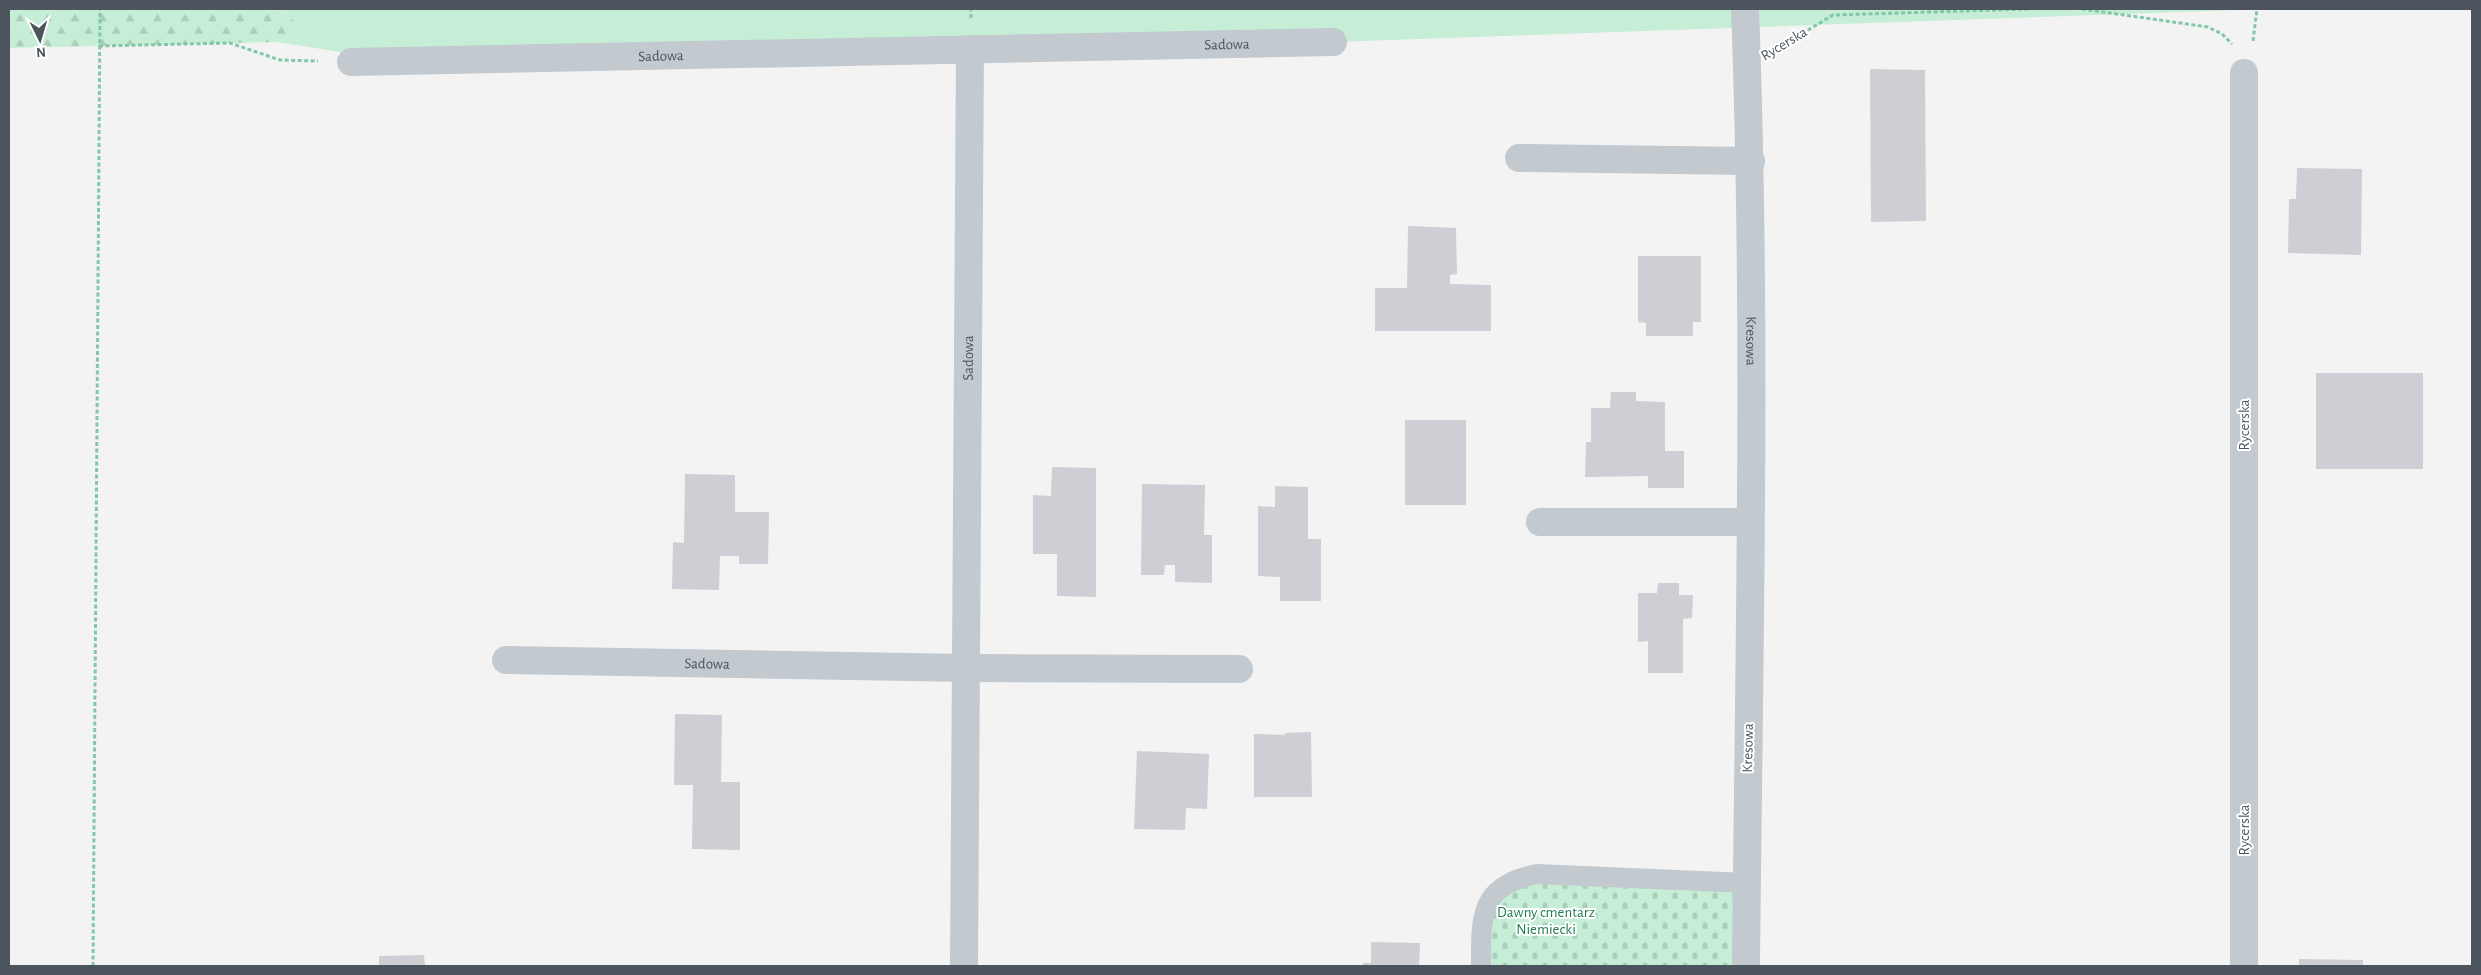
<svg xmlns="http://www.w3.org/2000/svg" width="2481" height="975" font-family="'Alegreya Sans',sans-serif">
<defs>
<pattern id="forest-firs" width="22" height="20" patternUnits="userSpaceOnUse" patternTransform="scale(1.25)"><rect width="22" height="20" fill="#c6edd6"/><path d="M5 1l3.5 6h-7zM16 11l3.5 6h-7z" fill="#accdba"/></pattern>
<pattern id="cemetery-stones" width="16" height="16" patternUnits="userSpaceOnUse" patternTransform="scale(1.25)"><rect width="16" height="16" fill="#c6edd6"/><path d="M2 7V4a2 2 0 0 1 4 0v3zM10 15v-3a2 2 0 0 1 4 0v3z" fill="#accdba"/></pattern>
</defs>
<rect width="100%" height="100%" fill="#f4f3f3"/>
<path fill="#c6edd6" d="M277 9H2269L1333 42 391 60 277 42 304 30 287 14Z"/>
<path fill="url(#forest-firs)" d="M9 9H276L287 14 304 30 277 42 9 48Z"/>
<path fill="url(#cemetery-stones)" d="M1518 877 1747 883 1746 966H1481L1482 917Z"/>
<path fill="#cdcfd4" d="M1870 69 1925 70 1926 221 1871 222Z
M2297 168 2362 169 2361 255 2288 253 2289 199H2296Z
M1408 226 1456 228 1457 274 1450 275V284L1491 285V331H1375V288H1407Z
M1638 256H1701V322H1693V336H1646V323L1638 322Z
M2316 373H2423V469H2316Z
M1611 392H1636V401L1665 402V451H1684V488H1648V476L1585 477 1586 442H1591V408H1610Z
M1405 420H1466V505H1405Z
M1052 467 1096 468V597L1057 596V554H1033V495L1051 496Z
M685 474 735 475V512H769L768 564H739V556H720L719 590 672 589 673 542 684 543Z
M1142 484 1205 485 1204 535H1212V583L1175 582V565H1165L1164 575H1141Z
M1275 486 1308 487V539H1321V601H1280V577L1258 576V506L1275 507Z
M1658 583H1679V595H1693L1692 618 1683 619V673H1648V641L1638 642V593H1657Z
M675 714 722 715 721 782H740V850L692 849 693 785H674Z
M1311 732 1312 797H1254V734L1285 735V733Z
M1137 751 1209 754 1207 809 1186 808 1185 830 1134 829Z
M1371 942 1420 943 1419 966H1363V963H1371Z
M424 955 425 966H379V956Z
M2299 959 2363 960V966H2299Z"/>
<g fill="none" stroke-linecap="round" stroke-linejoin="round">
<path stroke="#81c8a7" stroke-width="3" stroke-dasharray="4 2.5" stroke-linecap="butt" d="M2082 9 2208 27 2222 34 2232 44
M971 18V9
M2253 41 2257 9
M99 46 230 43 280 60 318 61
M1780 47 1833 15 2029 9
M93 966 100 9"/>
<path stroke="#c2c9cf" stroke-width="20" d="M1481 966C1481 917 1479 885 1537 874L1747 883"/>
<g stroke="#c2c9cf" stroke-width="28">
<path id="s1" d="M1745 9C1757 328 1749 647 1746 966"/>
<path id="s2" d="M351 62 1333 42"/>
<path d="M2244 73V966"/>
<path d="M1519 158 1751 161"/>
<path d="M1540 522H1750"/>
<path id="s3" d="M506 660 967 668 1239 669"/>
<path id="s4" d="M964 966 970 49"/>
</g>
</g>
<g text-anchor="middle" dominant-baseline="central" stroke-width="4" stroke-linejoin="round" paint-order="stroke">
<g font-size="15" fill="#4c555e" stroke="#fff">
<text stroke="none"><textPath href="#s2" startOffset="876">Sadowa</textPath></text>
<text transform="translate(1784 44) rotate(-31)">Rycerska</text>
<text stroke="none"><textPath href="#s2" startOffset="310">Sadowa</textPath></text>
<text stroke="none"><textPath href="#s1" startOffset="332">Kresowa</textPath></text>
<text stroke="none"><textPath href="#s4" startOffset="608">Sadowa</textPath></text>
<text transform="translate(2244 425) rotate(-90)">Rycerska</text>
<text stroke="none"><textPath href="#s3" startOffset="201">Sadowa</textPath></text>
<text transform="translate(1748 748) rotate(-89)">Kresowa</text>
<text transform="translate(2244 830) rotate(-90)">Rycerska</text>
</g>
<g font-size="15" fill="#207c50" stroke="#fff">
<text x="1546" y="912">Dawny cmentarz<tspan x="1546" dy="17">Niemiecki</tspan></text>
</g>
</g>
<rect width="2481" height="975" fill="none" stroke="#4c555e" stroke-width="20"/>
<g transform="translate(40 40) rotate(175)" stroke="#ffffff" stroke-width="4" paint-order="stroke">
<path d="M0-4L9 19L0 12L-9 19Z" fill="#4c555e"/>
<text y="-8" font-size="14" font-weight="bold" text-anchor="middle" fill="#4c555e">N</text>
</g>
</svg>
